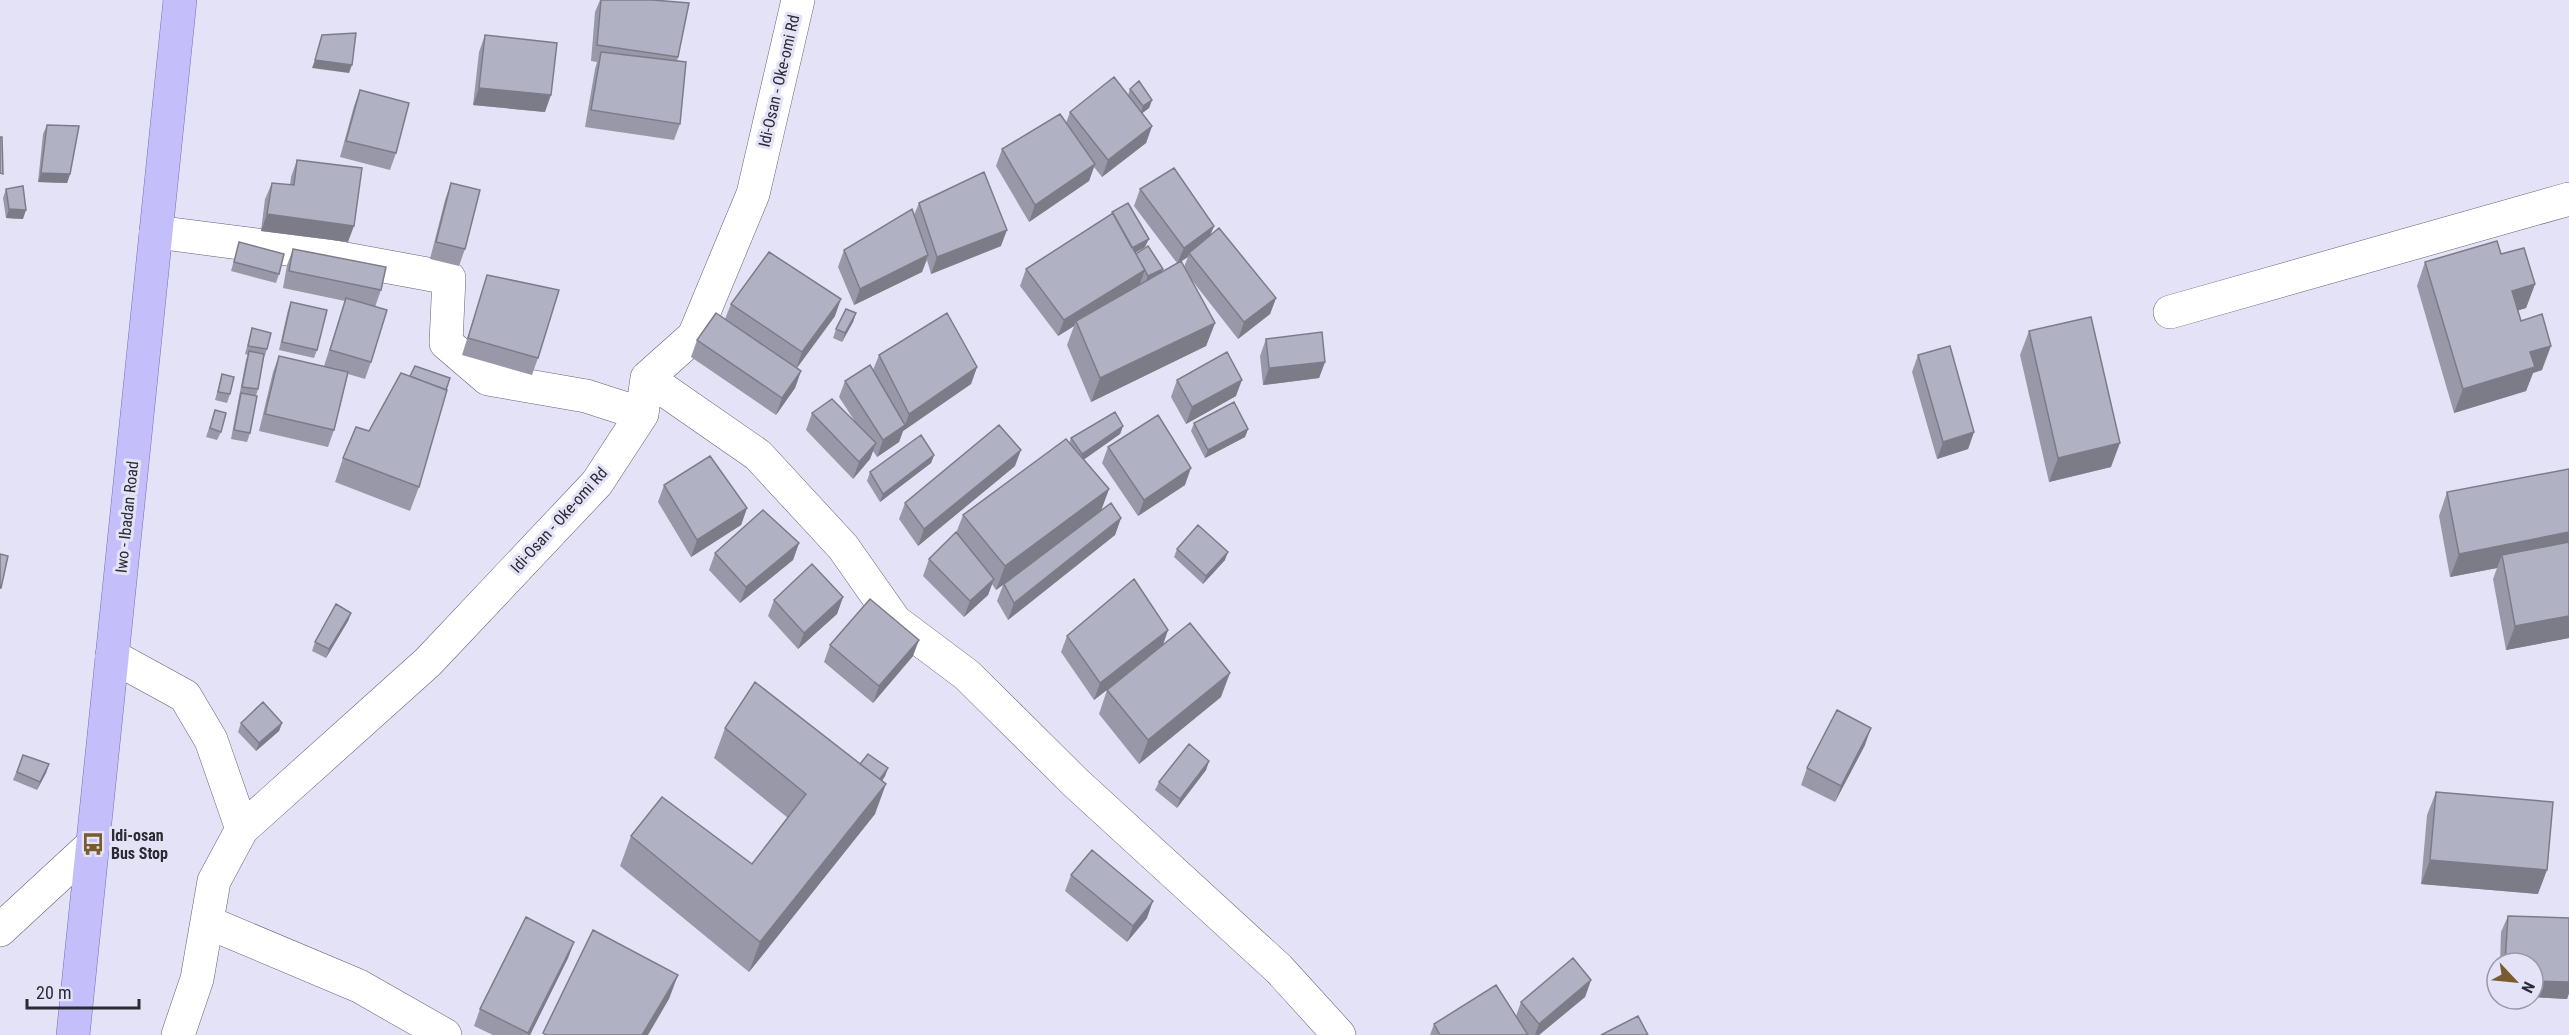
<svg xmlns="http://www.w3.org/2000/svg" width="2569" height="1035" font-family="'Roboto Condensed',sans-serif">
<rect width="100%" height="100%" fill="#e3e2f7"/>
<g fill="none" stroke-linecap="round" stroke-linejoin="round">
<g stroke="#636274" stroke-width="34">
<path id="minor" d="M156 232 302 251 449 278 446 343 488 379 586 396 642 414
M2170 312 2569 199
M647 378 758 455 843 547 895 621 967 675 1076 783 1279 969 1339 1035
M112 656 185 696 211 740 242 829
M207 922 359 986 445 1035
M0 930 93 844
M178 1035 197 979 214 881 242 829 428 662 597 483 642 414 647 378 694 336 753 194 798 0"/>
</g>
<g stroke="#756fb1" stroke-width="34">
<path id="major" d="M73 1035 180 0"/>
</g>
<use href="#minor" stroke="#fff" stroke-width="33"/>
<use href="#major" stroke="#c4bffa" stroke-width="33"/>
</g>
<path fill="#9898a9" fill-rule="evenodd" d="M600 0H653L678 57 677 61 680 124 674 140 585 127 595 69 597 62 591 61 595 12Z
M485 35 545 112 473 105 479 52Z
M1130 89 1152 100 1149 108 1142 113 1152 126 1146 143 1102 177 1094 167 1089 181 1029 222 996 166 1002 149 1066 123 1070 112 1128 95Z
M360 90 396 153 390 170 340 157 354 106Z
M47 125 70 174 67 183 38 182 43 134Z
M297 160 348 242 261 231 265 199 272 183 290 185 291 177Z
M451 183 465 249 459 266 430 259 445 200Z
M6 189 23 219 6 218 3 198Z
M1140 189 1214 226 1210 235 1276 298 1270 314 1238 339 1191 279 1215 323 1206 346 1091 402 1067 345 1074 326 1058 336 1020 286 1026 269 1112 214V212L1145 247 1135 253 1162 272 1177 263 1134 206ZM1188 257 1184 267 1181 261Z
M919 203 1001 246 931 274 927 260 922 272 854 305 838 267 844 250 914 215Z
M239 242 279 274 276 283 231 271Z
M293 249 381 290 375 307 371 362 365 379 348 374 334 430 328 447 259 431 273 372 279 356 324 366 345 301 283 288 287 265Z
M2501 254 2535 284 2526 308 2518 310 2521 321 2542 370 2533 373 2526 391 2454 413 2417 286 2425 262Z
M487 275 538 358 532 375 462 355Z
M291 302 317 350 314 358 279 350 288 310Z
M731 304 835 316 797 368 801 371 795 388 776 415 691 357 697 340 725 319Z
M856 313 853 322 842 342 833 338 836 329Z
M252 328 267 349 264 358 258 389 256 396 250 433 247 442 231 439 246 360 248 355 245 354Z
M2029 331 2111 467 2049 482 2020 355Z
M1266 339 1325 362 1319 378 1263 385 1260 356Z
M879 355 977 367 971 384 903 431 899 442 877 457 873 451 870 459 853 479 806 430 812 413 854 420 839 397 845 381 873 370Z
M1918 355 1974 432 1968 449 1937 459 1912 372Z
M222 374 230 394 227 403 215 400Z
M1177 380 1236 396 1186 424 1171 397Z
M446 390 419 487 410 511 335 482 343 458 369 431Z
M215 410 221 432 217 440 206 437Z
M1194 423 1248 429 1245 437 1205 458 1191 431Z
M1123 426 1120 434 1083 460 1109 489 1101 511 1121 518 1115 535 1008 620 997 601 1003 585 996 590 992 584 988 595 964 617 923 576 929 559 956 533 963 515 1069 443 1071 438Z
M1108 447 1185 485 1138 516 1102 463Z
M934 455 931 463 880 502 867 481 870 472Z
M1015 466 918 546 899 519 905 503Z
M2569 469V638L2506 650 2493 579 2497 568 2450 577 2439 516 2447 492Z
M664 485 747 508 741 525 691 557 658 502Z
M799 543 793 560 740 603 709 570 715 553Z
M1177 549 1225 560 1203 584 1174 557Z
M843 597 837 614 798 649 768 616 774 600Z
M351 613 348 621 326 658 312 651 315 642Z
M1168 630 1163 645 1221 697 1139 764 1099 714 1107 690 1127 674 1094 700 1061 652 1067 636Z
M830 645 913 656 873 703 824 662Z
M241 723H282L279 731 256 751 238 732Z
M725 728 860 764 888 768 885 776 882 781 875 814 749 972 620 866 631 836 752 864 788 818 714 758Z
M1865 745 1835 802 1801 785 1807 768Z
M23 755 49 764 46 773 37 790 13 780Z
M1209 761 1206 770 1177 808 1155 790 1159 782Z
M2436 792 2538 894 2421 884 2427 815Z
M1071 875 1147 918 1127 942 1065 891Z
M2508 916 2569 918V993L2567 999 2533 997V963H2500L2501 932Z
M574 942 568 958 530 1035H493L474 1026 480 1009Z
M1591 980 1585 997 1539 1035H1528L1525 1031 1528 1035H1430L1434 1024 1516 1016 1521 1002Z"/>
<path fill="#7c7c89" d="M315 60 352 65 349 73 312 68Z
M479 88 551 95 545 112 473 105Z
M1152 100 1149 108 1140 115 1143 106Z
M1152 126 1146 143 1102 177 1108 160Z
M1095 164 1089 181 1029 222 1035 205Z
M41 173 70 174 67 183 38 182Z
M9 209 26 210 23 219 6 218Z
M267 214 354 226 348 242 261 231Z
M1214 226 1207 243 1189 253 1188 257 1177 264 1184 248Z
M1007 230 1001 246 931 274 937 257Z
M1149 239 1145 247 1128 257 1131 248Z
M928 255 922 272 854 305 860 289Z
M1163 269 1160 278 1144 285 1148 276Z
M1145 270 1139 286 1076 321 1074 326 1058 336 1064 320Z
M2535 284 2526 308 2504 315 2512 291Z
M1276 298 1270 314 1238 339 1244 322Z
M841 299 835 316 796 369 802 352Z
M856 313 853 322 842 342 845 333Z
M1215 323 1206 346 1091 402 1100 378Z
M2551 346 2542 370 2533 373 2526 391 2454 413 2463 389 2530 352Z
M1325 362 1319 378 1263 385 1269 368Z
M977 367 971 384 903 431 899 442 877 457 883 440 905 425 909 414Z
M801 371 795 388 776 415 782 398Z
M1242 380 1236 396 1186 424 1192 407Z
M1123 426 1120 434 1079 463 1082 454Z
M1248 429 1245 437 1205 458 1208 450Z
M1974 432 1968 449 1937 459 1943 442Z
M876 443 870 459 853 479 859 462Z
M2120 443 2111 467 2049 482 2058 458Z
M1021 450 1015 466 918 546 924 529Z
M934 455 931 463 880 502 883 494Z
M1191 468 1185 485 1138 516 1144 500Z
M1109 489 1100 513 996 590 1005 566Z
M747 508 741 525 691 557 697 540Z
M1121 518 1115 535 1008 620 1014 603Z
M2569 532V554L2502 555 2497 568 2450 577 2459 554Z
M799 543 793 560 740 603 746 587Z
M1228 552 1225 560 1203 584 1206 576Z
M994 579 988 595 964 617 970 601Z
M843 597 837 614 798 649 804 633Z
M351 613 348 621 326 658 329 649Z
M2569 616V638L2506 650 2515 626Z
M1168 630 1162 647 1094 700 1100 683Z
M919 640 913 656 873 703 879 686Z
M1230 673 1221 697 1139 764 1148 740Z
M282 723 279 731 256 751 259 743Z
M1871 728 1865 745 1835 802 1841 786Z
M1209 761 1206 770 1177 808 1180 799Z
M49 764 46 773 37 790 40 782Z
M888 768 885 776 874 793 877 784Z
M886 784 875 814 749 972 760 942Z
M2430 860 2547 870 2538 894 2421 884Z
M1153 901 1147 918 1127 942 1133 926Z
M574 942 568 958 530 1035H528Z
M678 975 669 999 648 1035H642Z
M1591 980 1585 997 1539 1035H1535L1539 1024Z
M2533 981 2569 982V993L2567 999 2533 997Z"/>
<path fill="#b1b1c4" stroke="#7c7c89" stroke-width="1.5" d="M601 0H653L689 3 678 57 597 45Z
M356 33 352 65 315 60 322 35Z
M485 35 557 43 551 95 479 88Z
M601 52 686 62 680 124 591 110Z
M1114 77 1152 126 1108 160 1070 112Z
M1139 81 1152 100 1143 106 1130 89Z
M360 90 409 103 396 153 346 141Z
M1060 114 1095 164 1035 205 1002 149Z
M47 125 79 126 70 174 41 173Z
M0 137H2L3 174 0 173Z
M297 160 362 168 354 226 267 214 272 183 294 185Z
M1174 168 1214 226 1184 248 1140 189Z
M984 172 1007 230 937 257 919 203Z
M451 183 480 190 465 249 436 242Z
M23 186 26 210 9 209 6 189Z
M1128 203 1149 239 1132 248 1112 212Z
M912 209 928 255 860 289 844 250Z
M1113 213 1145 270 1064 320 1026 269Z
M1219 228 1276 298 1244 322 1189 253Z
M2497 241 2501 254 2524 248 2535 284 2512 291 2521 321 2542 314 2551 346 2530 352 2535 367 2463 389 2425 262Z
M239 242 284 254 279 274 234 262Z
M1148 246 1163 269 1148 276 1136 254Z
M293 249 386 267 381 290 289 271Z
M769 252 841 299 802 352 731 304Z
M1181 261 1215 323 1100 378 1076 321Z
M487 275 559 290 538 358 468 338Z
M346 298 387 310 371 362 330 350Z
M291 302 327 310 317 350 282 342Z
M846 309 856 313 845 333 836 329Z
M716 313 801 371 782 398 697 340Z
M947 313 977 367 909 414 879 355Z
M2091 317 2120 443 2058 458 2029 331Z
M252 328 271 333 267 349 248 346Z
M1322 332 1325 362 1269 368 1266 339Z
M1950 346 1974 432 1943 442 1918 355Z
M249 351 264 354 258 389 242 387Z
M1227 352 1242 380 1192 407 1177 380Z
M279 356 348 372 334 430 265 414Z
M870 365 905 425 883 440 845 381Z
M415 366 450 378 446 390 410 376Z
M401 373 447 390 419 487 343 458 356 427 369 431Z
M222 374 234 377 230 394 218 392Z
M241 393 257 396 250 433 234 430Z
M832 399 876 443 859 462 812 413Z
M1234 402 1248 429 1208 450 1194 423Z
M215 410 226 413 221 432 210 428Z
M1115 412 1123 426 1082 454 1071 438Z
M1158 415 1191 468 1144 500 1108 447Z
M999 425 1021 450 924 529 905 503Z
M921 435 934 455 883 494 870 472Z
M1066 439 1109 489 1005 566 963 515Z
M710 456 747 508 697 540 664 485Z
M2569 469V532L2459 554 2447 492Z
M1111 503 1121 518 1014 603 1004 584Z
M763 510 799 543 746 587 715 553Z
M1198 525 1228 552 1206 576 1177 549Z
M956 532 994 579 970 601 929 559Z
M2569 542V616L2515 626 2502 555Z
M0 554 8 556 1 588H0Z
M812 564 843 597 804 633 774 600Z
M1134 579 1168 630 1100 683 1067 636Z
M870 599 919 640 879 686 830 645Z
M336 604 351 613 329 649 315 642Z
M1190 623 1230 673 1148 740 1107 690Z
M755 682 886 784 760 942 631 836 662 797 752 864 806 794 725 728Z
M263 702 282 723 259 743 241 723Z
M1837 710 1871 728 1841 786 1807 768Z
M1189 744 1209 761 1180 799 1159 782Z
M868 754 888 768 880 779 860 764Z
M23 755 49 764 40 782 17 772Z
M2436 792 2553 802 2547 870 2430 860Z
M1092 850 1153 901 1133 926 1071 875Z
M2508 916 2569 918V982L2533 981V963H2505Z
M526 917 574 942 528 1033 480 1009Z
M593 930 678 975 642 1035H546L543 1033Z
M1573 958 1591 980 1539 1024 1521 1002Z
M1496 985 1528 1035H1440L1434 1024Z
M1638 1016 1648 1035H1601Z"/>
<defs>
<g id="bus-bare" transform="scale(1.8)"><path d="M-5-6H5V4H4V6H2V4H-2V6H-4V4H-5ZM-3.5-4V0h7V-4ZM-3.5 1.2v1.5H-2V1.2ZM2 1.2v1.5H3.5V1.2Z" fill="#785b2f" stroke="#e3e2f7" stroke-width="2.5" paint-order="stroke"/></g>
</defs>
<g fill-rule="evenodd">
<use href="#bus-bare" x="93" y="844"/>
</g>
<g text-anchor="middle" dominant-baseline="central" stroke-width="6" stroke-linejoin="round" paint-order="stroke">
<g font-size="16" fill="#2a2a32" stroke="#e3e2f7">
<text transform="translate(779 81) rotate(-77)">Idi-Osan - Oke-omi Rd</text>
<text transform="translate(127 517) rotate(-84)">Iwo - Ibadan Road</text>
<text transform="translate(559 520) rotate(-48)">Idi-Osan - Oke-omi Rd</text>
</g>
<g font-size="16" font-weight="bold" fill="#2a2a32" stroke="#e3e2f7" text-anchor="start">
<text x="111" y="835">Idi-osan<tspan x="111" dy="18">Bus Stop</tspan></text>
</g>
</g>
<g transform="translate(2515 981) rotate(116)"><circle r="28" fill="#e3e2f7" stroke="#9998a8" stroke-width="1.5"/>
<path d="M0-4.5L10 22L0 15L-10 22Z" fill="#785b2f"/>
<text y="-9" font-size="16" font-weight="bold" text-anchor="middle" fill="#2a2a32">N</text>
</g>
<path d="M27 999v9h112v-9" fill="none" stroke="#2a2a32" stroke-width="3"/>
<text x="36" y="999" font-size="18" fill="#2a2a32" stroke="#e3e2f7" stroke-width="4.5" paint-order="stroke">20 m</text>
</svg>
